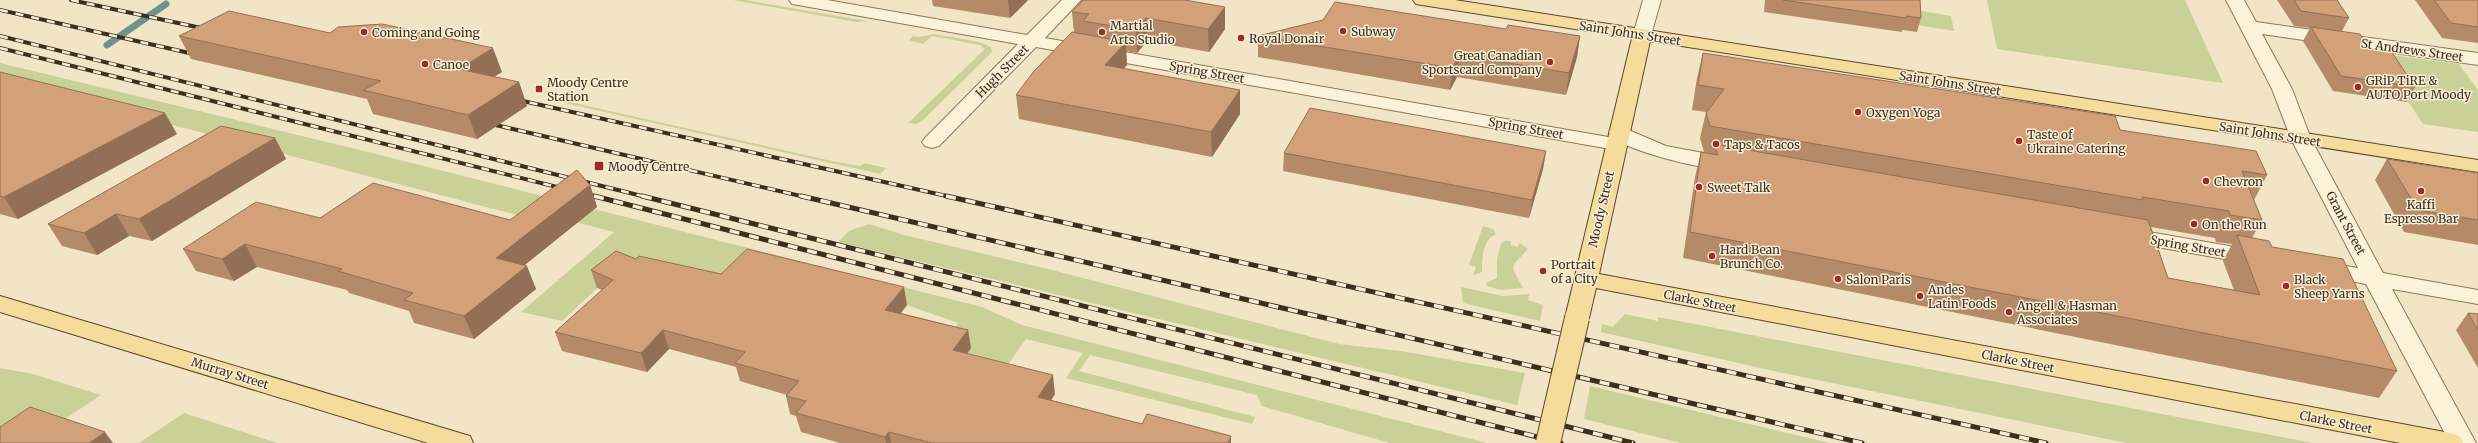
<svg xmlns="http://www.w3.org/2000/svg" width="2478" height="443" font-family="Merriweather,serif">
<rect width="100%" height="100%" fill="#f1e5c5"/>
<path fill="#c9d198" d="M733 0H745L867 21 856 22Z
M1987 0H2185L2223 83 1997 49Z
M1916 10 1951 16 1954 31 1917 25Z
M934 34 979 42 991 47 992 52 923 120 917 124 908 123 985 49 980 45 932 36 923 44 909 40 913 36 919 37Z
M2376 53 2459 64 2478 90V132L2423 124Z
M0 63 360 150 982 307 1022 325 1487 443H1389L1262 406 1257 395 1090 355 1079 371 1255 417 1252 424 1066 378 1083 353 1026 339 998 379 945 342 958 323 907 305 726 292 619 268 562 321 521 312 614 232 552 216 544 222 65 97 0 83Z
M552 98 827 160 860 166 864 163 886 168 880 174 556 101H548Z
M869 224 904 235 1048 269 1339 344 1401 351 1525 373 1517 405 838 242 849 231Z
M1483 226 1493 229 1496 234C1482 240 1482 259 1482 272L1473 275 1476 267 1469 265Z
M1505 241H1511L1510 245 1518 247 1520 243 1528 249 1514 264 1513 269 1523 288 1502 290 1487 286 1486 283 1497 278V259L1501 244Z
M1461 287 1503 296 1529 294 1528 300 1543 305 1540 321 1463 303Z
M1625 314 1658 321V317L2313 443H2127L1778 372 1601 332 1602 324 1613 327Z
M0 368 33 374 101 395 29 443H0Z
M1590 386 1830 443H1681L1584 419Z
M184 413 277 443H139Z"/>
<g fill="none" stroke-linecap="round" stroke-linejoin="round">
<path stroke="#6d948b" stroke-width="7" d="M107 45 166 4"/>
<g stroke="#8e775a" stroke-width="2">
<path id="minor" d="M789 0H827L1027 35 1062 0H1081L1045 38 1614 138 1609 132 1612 128 1619 126 1666 146 1730 158 1737 160 1740 164 1737 168C1713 174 1649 155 1626 145L1623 148 1616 150 1036 47 939 146 932 148 925 146 922 142 925 138 1018 44 798 5 792 4Z
M1643 0H1661L1651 35 1648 39H1636L1633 35Z
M2226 0H2244L2256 22 2478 53V65L2262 34 2292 89 2311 139 2383 273 2478 290V304L2392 289 2476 443H2450L2366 284 2313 274 2309 269 2313 264 2321 262 2358 268 2291 139 2272 89Z
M2126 228 2258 251 2266 253 2269 258 2266 263 2258 265 2118 240 2115 235 2118 230Z"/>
</g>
<g stroke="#5c442e" stroke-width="2">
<path id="major" d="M1413 0H1455L2478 160V172L1650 41 1599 274 2450 433 2460 436 2463 443H2400L1596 288 1589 318 1586 324 1577 326 1568 324 1565 318 1632 38 1422 5 1416 4Z
M0 296 470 436 473 443H428L0 312Z"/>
</g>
<use href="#minor" fill="#fbf2da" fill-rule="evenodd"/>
<use href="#major" fill="#f6dc9c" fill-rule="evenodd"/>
<g stroke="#3d2e1e" stroke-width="4">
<path id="rail-far1" d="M71 0 206 29
M0 10 198 55
M0 36 646 197
M0 48 565 189
M514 99 951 197
M487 123 805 197
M582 193 598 197"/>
</g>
<g stroke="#3d2e1e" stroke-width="5">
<path id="rail" d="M594 196 1561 443
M642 196 1633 443
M801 196 1862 443
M946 196 2046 443"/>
</g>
<use href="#rail-far1" stroke="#f8efd6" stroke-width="2.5" stroke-dasharray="8" stroke-linecap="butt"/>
<use href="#rail" stroke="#f8efd6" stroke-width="3.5" stroke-dasharray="10" stroke-linecap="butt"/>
<g stroke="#5c442e" stroke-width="26" stroke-linecap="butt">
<path id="major-bridge" d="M1548 443 1577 318"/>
</g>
<use href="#major-bridge" stroke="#f6dc9c" stroke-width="24"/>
</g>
<path fill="#b58a68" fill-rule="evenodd" d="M932 0H1028L1010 18 933 6Z
M1083 0 1225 29 1209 52 1147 41 1137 53 1126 51 1127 65 1123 69 1240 90V114L1212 157 1019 119 1016 95 1074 33 1072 12Z
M1765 0H1920L1921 18 1917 32 1902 30V32L1764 12Z
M2277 0H2337L2349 18 2342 31 2369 48 2415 87 2407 102 2333 91 2303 41 2310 28 2294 26Z
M2415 0H2478V43L2442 38Z
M1506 29 1580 36 1577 57 1566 95 1457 77 1450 90 1258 57V36Z
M179 36 502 72 493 77 519 82 527 106 477 139 373 114 367 99 191 59Z
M1703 53 2120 130 2267 175 2254 200 2262 220 2252 238 2272 247 2397 371 2379 398 1683 258 1695 177 1701 152 1712 154 1704 152 1700 138 1706 112 1692 110 1697 78ZM2151 227 2215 238 2216 242 2232 244 2223 261 2234 290 2168 278Z
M0 72 177 134 18 219 0 214Z
M275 138 286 159 152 241 129 236 97 255 62 246 48 224Z
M1546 151 1543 169 1529 218 1283 171 1284 153Z
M2387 159 2478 173V245L2404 232 2375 180Z
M590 185 597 207 524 265 536 289 474 339 414 323 409 311 349 293 347 290 257 267 234 281 196 271 183 249 320 218 510 220Z
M636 259 721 274 907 305 901 313 968 330 971 348 967 354 1055 394 1051 400 1142 424 1231 443H840L801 432 796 416 790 414 786 396 787 395 740 381 736 367 669 349 647 372 562 351 555 332 602 290 597 288 591 270Z
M2468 313 2478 314V368L2456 330Z"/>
<path fill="#937055" d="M1008 0H1028L1010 18Z
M1225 7V29L1209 52 1208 29Z
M1146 18 1147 41 1137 53 1136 30Z
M1580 36 1577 57 1566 95 1569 73Z
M1126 42 1127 65 1106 89 1105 65Z
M493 48 502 72 468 93 459 69Z
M1460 55 1457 77 1450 90 1452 68Z
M519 82 527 106 477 139 468 115Z
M1240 90V114L1212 157 1211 132Z
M165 113 177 134 18 219 4 197Z
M275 138 286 159 152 241 139 219Z
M1546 151 1543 169 1529 218 1532 200Z
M590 185 597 207 505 281 496 258Z
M116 214 129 236 97 255 84 233Z
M245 244 257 267 234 281 222 259Z
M527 266 536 289 474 339 464 316Z
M904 287 907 305 889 328 885 310Z
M663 330 669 349 647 372 641 353Z
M968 330 971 348 956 369 953 350Z
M1053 375 1055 394 1041 416 1038 397Z
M105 432 113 443H89Z
M889 432 891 443H886L885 437Z
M1231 436V443H1228Z"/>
<path fill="#d2a079" stroke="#937055" d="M1083 0H1185L1225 7 1208 29 1146 18 1136 30 1083 21 1089 14 1072 12Z
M1783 0H1920L1921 18 1906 16V18Z
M2294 0H2337L2349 18 2301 11Z
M2434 0H2478V27L2451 23Z
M1335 2 1506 29 1508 25 1580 36 1569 73 1460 55 1452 68 1258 36 1323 20Z
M229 11 330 33 338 27 382 24 493 48 459 69 519 82 468 115 363 90 381 81 179 36Z
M2311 27 2360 34 2369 48 2391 51 2415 87 2341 76Z
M1072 32 1126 42 1105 65 1240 90 1211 132 1016 95 1034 71Z
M1703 53 2115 116 2120 130 2256 151 2267 175 2242 171 2262 220 2230 215 2229 211 2142 197 2143 200 1710 126 1706 113 1724 89 1698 85Z
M0 72 165 113 4 197 0 196Z
M1310 108 1546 151 1532 200 1284 153Z
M221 126 275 138 139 219 116 214 84 233 48 224Z
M1714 144 2148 220 2168 278 2260 295 2237 235 2269 241 2272 247 2343 259 2397 371 1690 232 1701 152 1718 155Z
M2387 159 2478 173V220L2418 210Z
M577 170 590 185 496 258 527 266 464 316 404 300 413 293 338 271 342 269 245 244 222 259 183 249 256 202 320 218 373 183 510 220Z
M747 249 904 287 885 310 968 330 953 350 1053 375 1038 397 1142 424 1147 414 1231 436 1228 443H932L889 432 885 437 796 413 806 401 786 396 799 381 735 363 745 352 663 330 641 353 555 332 613 280 591 270 616 251 636 259 639 256 721 274Z
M2468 313 2478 314V330Z
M30 407 105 432 89 443H0V427Z"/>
<g fill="#a22725" stroke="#f8efd6" stroke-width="1.5">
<circle cx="1343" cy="31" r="4"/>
<circle cx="364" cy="32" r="4"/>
<circle cx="1102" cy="32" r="4"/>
<circle cx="1241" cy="38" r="4"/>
<circle cx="1550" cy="62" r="4"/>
<circle cx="425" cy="64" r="4"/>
<circle cx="2358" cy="87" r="4"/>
<rect x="535" y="85" width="8" height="8" rx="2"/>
<circle cx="1858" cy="112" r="4"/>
<circle cx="2019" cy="141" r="4"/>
<circle cx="1716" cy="144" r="4"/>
<rect x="594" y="161" width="10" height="10" rx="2"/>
<circle cx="2206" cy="181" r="4"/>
<circle cx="1699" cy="187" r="4"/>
<circle cx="2421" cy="191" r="4"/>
<circle cx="2194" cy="224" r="4"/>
<circle cx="1712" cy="256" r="4"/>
<circle cx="1543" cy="271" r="4"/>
<circle cx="1838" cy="279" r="4"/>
<circle cx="2286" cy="286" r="4"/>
<circle cx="1920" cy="296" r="4"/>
<circle cx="2009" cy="312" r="4"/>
</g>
<g text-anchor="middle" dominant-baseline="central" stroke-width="3" stroke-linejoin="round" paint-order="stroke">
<g font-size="12" fill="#3d2e1e" stroke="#f8efd6" text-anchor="start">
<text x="1110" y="25">Martial<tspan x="1110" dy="14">Arts Studio</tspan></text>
<text x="1351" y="31">Subway</text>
<text x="372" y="32">Coming and Going</text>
<text x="1249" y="38">Royal Donair</text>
<text x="1542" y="55" text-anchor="end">Great Canadian<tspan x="1542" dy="14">Sportscard Company</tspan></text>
<text x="433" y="64">Canoe</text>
<text x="2366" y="80">GRiP TiRE &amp;<tspan x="2366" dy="14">AUTO Port Moody</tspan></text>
<text x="547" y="82">Moody Centre<tspan x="547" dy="14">Station</tspan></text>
<text x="1866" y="112">Oxygen Yoga</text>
<text x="2027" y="134">Taste of<tspan x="2027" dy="14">Ukraine Catering</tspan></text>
<text x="1724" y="144">Taps &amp; Tacos</text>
<text x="608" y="166">Moody Centre</text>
<text x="2214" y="181">Chevron</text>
<text x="1707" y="187">Sweet Talk</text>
<text x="2421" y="204" text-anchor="middle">Kaffi<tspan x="2421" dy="14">Espresso Bar</tspan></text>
<text x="2202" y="224">On the Run</text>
<text x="1720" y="249">Hard Bean<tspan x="1720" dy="14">Brunch Co.</tspan></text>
<text x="1551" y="264">Portrait<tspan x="1551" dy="14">of a City</tspan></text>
<text x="1846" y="279">Salon Paris</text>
<text x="2294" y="279">Black<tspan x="2294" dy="14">Sheep Yarns</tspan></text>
<text x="1928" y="289">Andes<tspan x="1928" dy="14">Latin Foods</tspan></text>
<text x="2017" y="305">Angell &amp; Hasman<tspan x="2017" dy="14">Associates</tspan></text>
</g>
<g font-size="12" fill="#3d2e1e" stroke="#f8efd6">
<text transform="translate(1630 33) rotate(9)">Saint Johns Street</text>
<text transform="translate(2412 50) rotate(8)">St Andrews Street</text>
<text transform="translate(1002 71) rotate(-45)">Hugh Street</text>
<text transform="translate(1207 72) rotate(10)">Spring Street</text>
<text transform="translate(1950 83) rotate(9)">Saint Johns Street</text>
<text transform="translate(1526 128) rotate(10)">Spring Street</text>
<text transform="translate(2270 134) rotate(9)">Saint Johns Street</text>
<text transform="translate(1601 209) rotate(-77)">Moody Street</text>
<text transform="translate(2346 223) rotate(62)">Grant Street</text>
<text transform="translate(2188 246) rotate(10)">Spring Street</text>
<text transform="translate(1700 301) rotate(11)">Clarke Street</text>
<text transform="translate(2018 361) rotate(11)">Clarke Street</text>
<text transform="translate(230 373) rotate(17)">Murray Street</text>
<text transform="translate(2336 422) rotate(11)">Clarke Street</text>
</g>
</g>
</svg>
